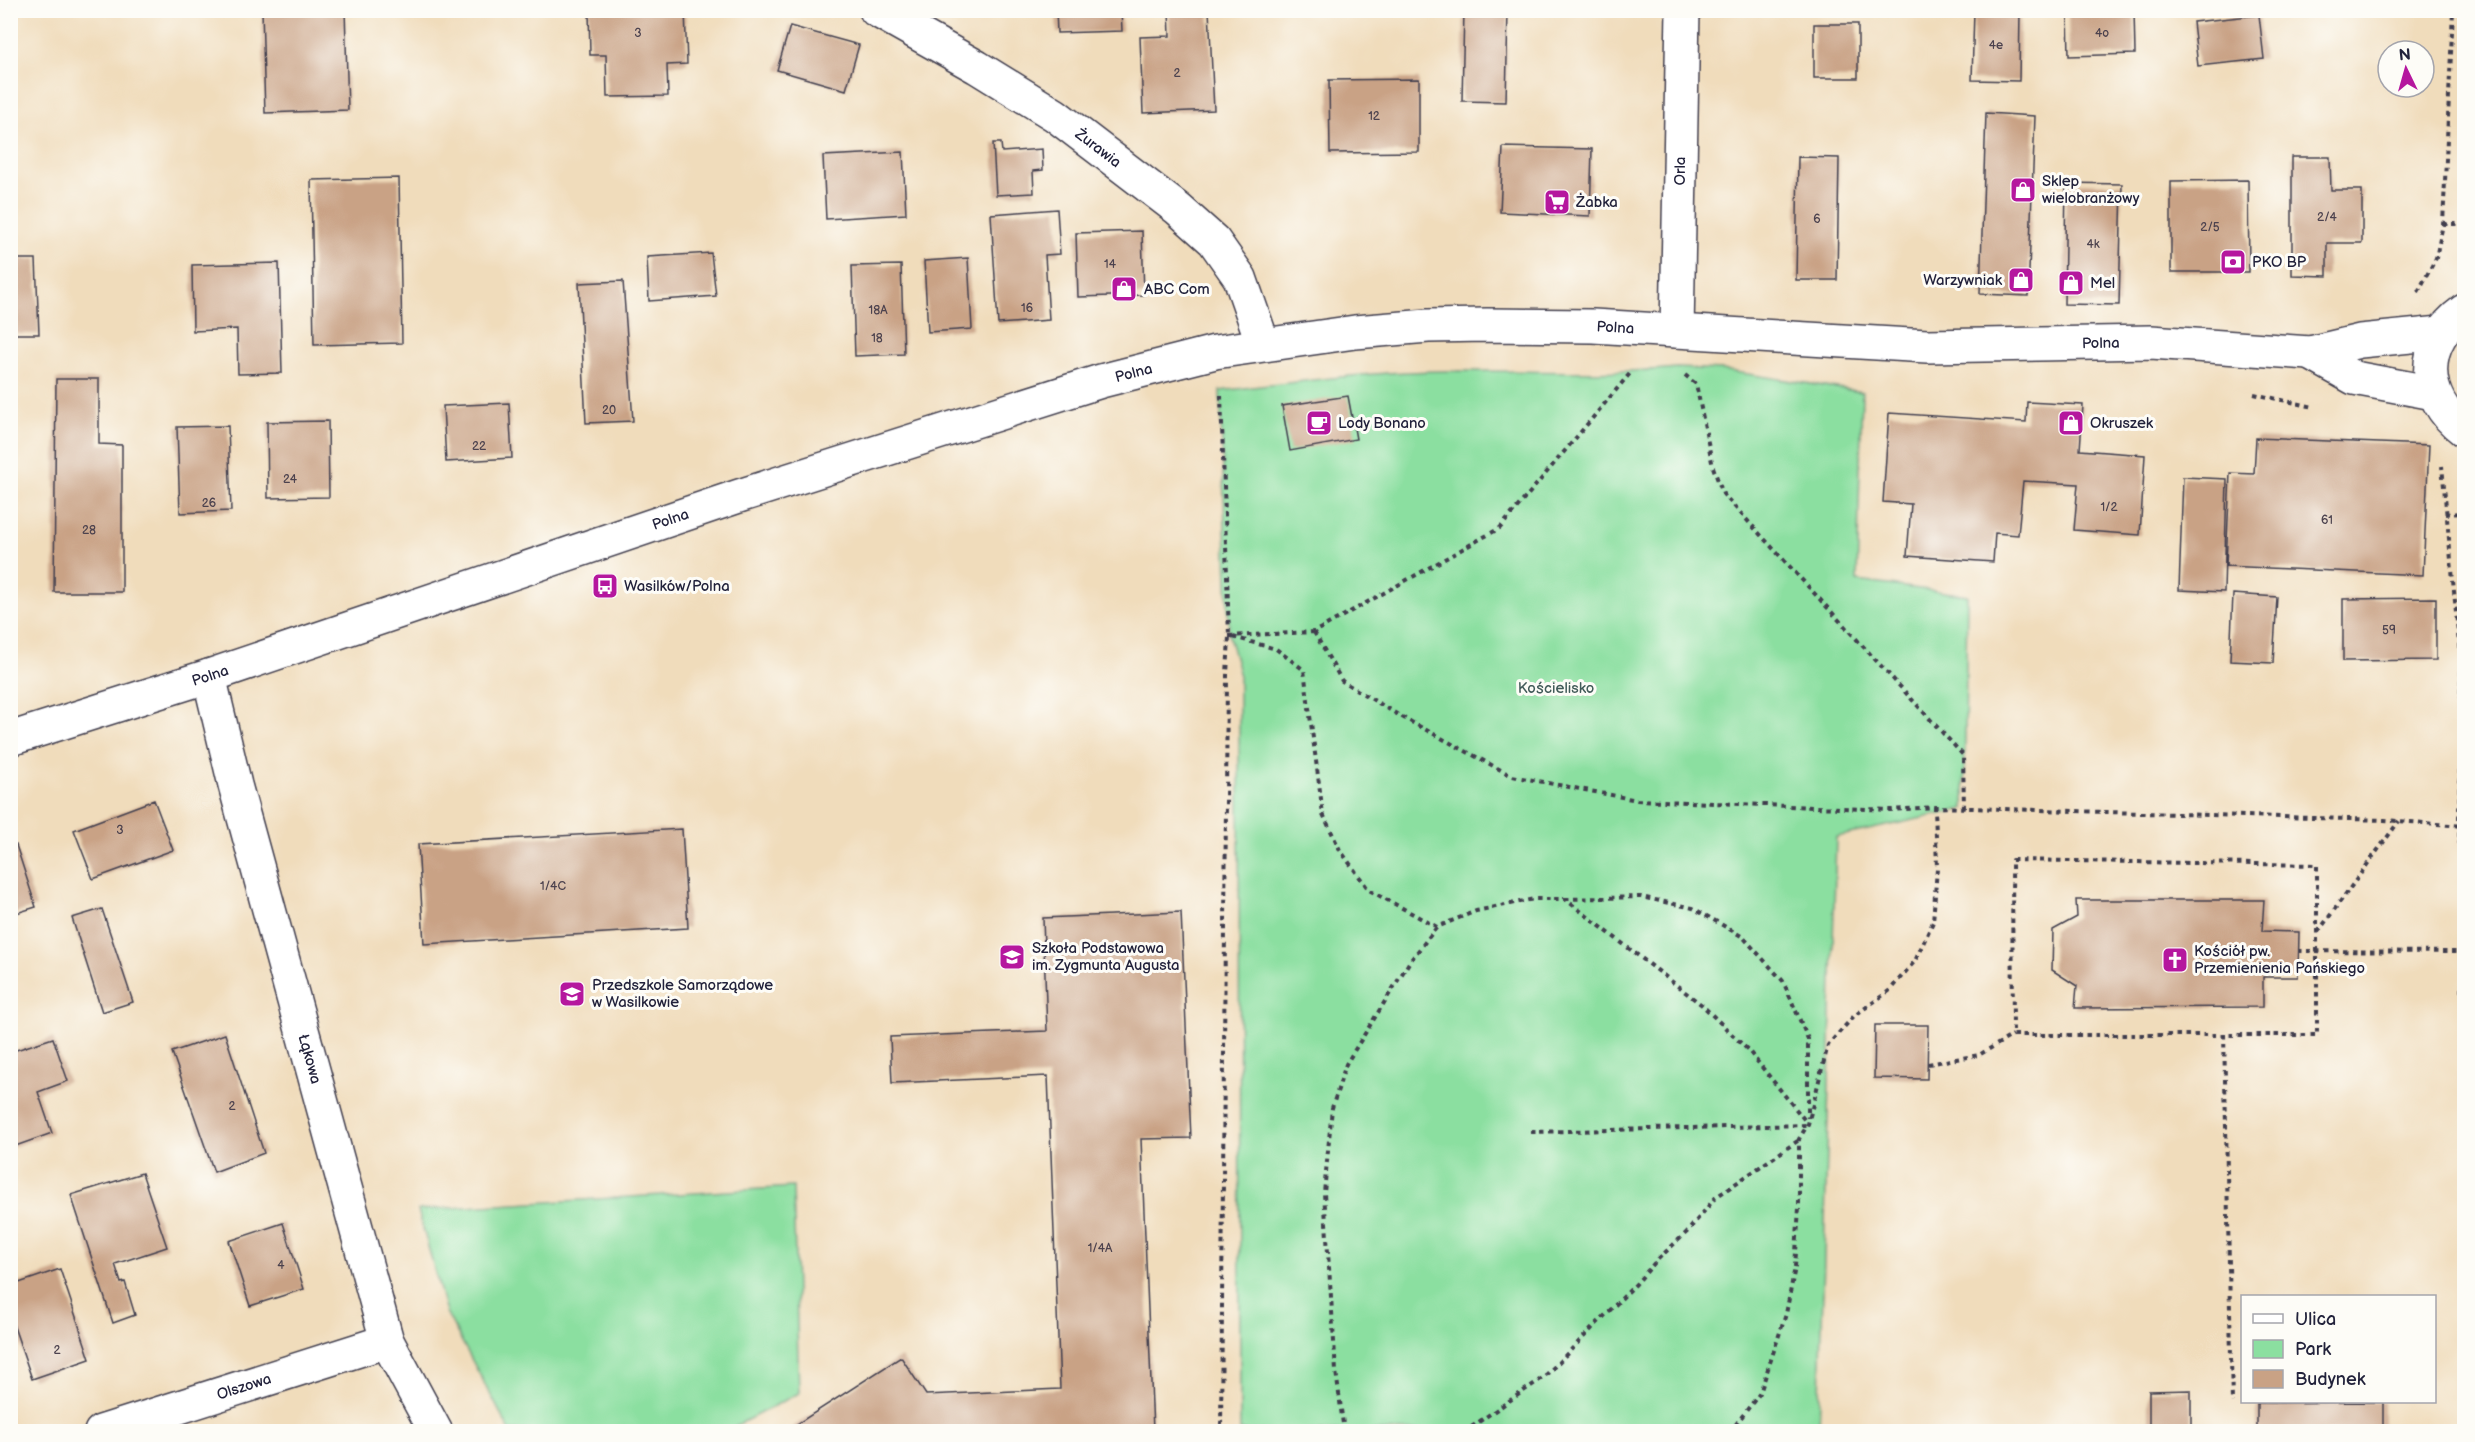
<svg xmlns="http://www.w3.org/2000/svg" width="2475" height="1442" font-family="'Balsamiq Sans',sans-serif">
<rect width="100%" height="100%" fill="#fdfcf7"/>
<filter id="ink" filterUnits="userSpaceOnUse"><feTurbulence type="fractalNoise" baseFrequency=".0167" numOctaves="2"/><feDisplacementMap in="SourceGraphic" scale="12" xChannelSelector="R" yChannelSelector="G"/><feConvolveMatrix kernelMatrix="1 2 1 2 8 2 1 2 1" color-interpolation-filters="sRGB"/></filter>
<filter id="wash" filterUnits="userSpaceOnUse"><feTurbulence type="fractalNoise" baseFrequency=".008" numOctaves="4" result="noise"/><feDisplacementMap in="SourceGraphic" scale="24" xChannelSelector="R" yChannelSelector="G"/><feGaussianBlur stdDeviation="1.35" result="paint"/><feColorMatrix in="noise" values="0 0 0 0 0 0 0 0 0 0 0 0 0 0 0 0 0 1.4 0 .05"/><feComposite in="paint" operator="in"/></filter>
<g filter="url(#wash)">
<rect width="100%" height="100%" fill="#f0dcbb"/>
<path fill="#8bdfa0" stroke="#56806e" stroke-width="1.5" d="M1677 368 1722 370 1862 392 1857 581 1967 595 1964 809 1836 837 1819 1431H1240L1239 672 1229 636 1220 391C1272 385 1323 378 1375 374 1475 366 1577 377 1677 368Z
M793 1187 799 1393 726 1431H510L446 1312 418 1210Z"/>
<g id="blocks">
<path fill="#c9a285" d="M262 10H345L348 110 265 113Z
M589 10H685L687 64 667 65 668 96 607 97 606 55H590Z
M1056 10H1121L1122 31 1057 33Z
M1169 10H1209L1214 110 1143 113 1140 37 1170 36Z
M1464 10H1508L1506 102 1462 101Z
M1974 10H2020L2019 81 1972 80Z
M2134 10 2135 54 2069 56 2068 12Z
M2259 15 2264 59 2198 66 2193 22Z
M1814 24H1858V78H1814Z
M790 26 859 45 846 90 777 70Z
M1419 79V152L1330 153 1329 80Z
M1986 113 2035 116 2028 296 1980 294Z
M993 143H1001L1002 152 1042 149 1043 170 1033 171 1034 193 996 195Z
M1503 147 1592 149 1590 216 1500 212Z
M903 152 906 214 826 219 823 156Z
M1798 157 1839 158 1837 280H1796Z
M2292 157H2330L2331 190H2362V243H2327V276L2292 275Z
M399 178 402 343 314 345 311 180Z
M2248 180 2249 272H2171V181Z
M2066 183 2122 184 2119 305 2064 304Z
M1057 209 1060 254 1045 255 1049 320 998 324 991 214Z
M1142 231 1144 295 1078 297 1076 233Z
M711 253 716 296 649 301 647 257Z
M968 258 972 329 928 332 924 261Z
M10 259H36L39 334H10Z
M279 263 282 373 238 374 237 329 193 331 192 265Z
M901 265 904 354 855 356 852 266Z
M623 281 633 421 586 423 579 283Z
M56 379H99V444L122 445V592H54Z
M1348 396 1356 439 1290 451 1282 406Z
M2027 402 2083 405 2080 450 2145 455 2140 535 2074 530 2078 484 2023 481 2018 535 1995 533 1993 562 1907 556 1911 504 1883 502 1889 413 2026 422Z
M509 403 512 458 446 462 443 406Z
M328 421 329 497 268 498 267 422Z
M228 426 231 511 180 513 177 427Z
M2256 438 2429 445 2423 575 2226 566 2230 473 2254 474Z
M2183 477 2227 479 2224 592 2179 590Z
M2233 594 2277 597 2273 663 2230 661Z
M2436 598V660L2343 661V599Z
M154 800 173 850 93 879 74 830Z
M682 829 688 928 424 944 418 844Z
M16 845 36 907 10 915V847Z
M2076 900H2264L2262 931 2299 932 2298 977H2263V1007L2075 1008 2077 986 2052 970 2053 930 2077 917Z
M102 909 133 1002 102 1012 72 918Z
M1181 912 1191 1138 1141 1139 1153 1431H786L901 1357 926 1395 1060 1389 1048 1076 892 1083 890 1037 1047 1031 1043 918Z
M1875 1025H1928L1927 1079 1874 1078Z
M225 1034 264 1153 214 1172 172 1052Z
M53 1038 68 1081 38 1092 52 1133 10 1148V1052Z
M142 1173 167 1247 115 1264 121 1283 125 1282 135 1315 113 1323 71 1195Z
M283 1223 304 1289 250 1306 229 1241Z
M60 1269 90 1359 32 1379 10 1315V1286Z
M2191 1390V1431H2149V1391Z
M2383 1402V1431H2257V1403Z"/>
</g>
</g>
<g filter="url(#ink)">
<use href="#blocks" fill-opacity="0" stroke="#413e4e" stroke-width="1.5"/>
<g fill="none" stroke-linecap="round" stroke-linejoin="round">
<g stroke="#413e4e" stroke-width="36">
<g id="minor">
<path id="s1" d="M876 10 977 67 1055 115 1178 209 1214 241 1240 278 1263 344"/>
<path id="s2" d="M1677 331 1683 10"/>
<path d="M2310 353 2354 378 2434 393"/>
<path id="s3" d="M209 676 235 785 387 1341 436 1432"/>
<path id="s4" d="M10 739 209 676 739 496 1101 381 1215 352 1355 332 1428 326 1487 325 1593 326 1927 346 2151 342 2310 353 2360 341 2441 333"/>
<path id="s5" d="M101 1432 387 1341"/>
</g>
</g>
<g stroke="#413e4e" stroke-width="36">
<path id="tertiary" d="M2464 311C2419 343 2420 397 2464 430"/>
</g>
<path stroke="#413e4e" stroke-width="4" stroke-dasharray="4.5 4.5" stroke-linecap="butt" d="M2443 224H2464
M2418 292 2436 258 2443 224 2453 10
M1685 375 1696 384 1713 467 1723 494 1963 755 1964 809
M2254 394 2314 407
M1221 395 1229 636 1227 675 1221 1432
M2445 514 2464 513
M1314 632 1342 681 1400 716 1512 776 1637 800 1891 810 1935 807 2384 820 2464 826
M1229 636 1314 632 1500 528 1632 371
M1233 637 1276 649 1304 670 1323 814 1340 850 1369 890 1437 927 1476 911 1534 899H1565L1702 1005 1748 1050 1808 1124
M2012 860 2317 865V1035H2013Z
M1565 899 1641 897 1693 908 1743 937 1783 981 1808 1039V1118
M2318 932 2399 821
M2298 951 2462 952 2459 825 2461 664 2442 466
M2462 952 2463 1432
M2224 1034 2232 1403
M1928 1064 1979 1055 2013 1035
M1531 1132 1807 1125
M1344 1432 1336 1371 1324 1193 1332 1108 1346 1064 1410 961 1437 927
M1464 1432 1544 1377 1636 1284 1657 1260 1687 1232 1716 1197 1799 1140
M1730 1432 1760 1393 1786 1314 1795 1267 1799 1208V1139L1808 1124 1828 1045 1854 1016 1889 991 1915 961 1933 922 1937 868 1935 807"/>
<use href="#minor" stroke="#fff" stroke-width="33"/>
<use href="#tertiary" stroke="#fff" stroke-width="33"/>
</g>
</g>
<defs>
<g id="shop-square" transform="scale(1.35)"><rect x="-9" y="-9" width="18" height="18" rx="4" fill="#b5179e" stroke="#fdfcf7"/><path d="M-5-2.5h2.3a2.7 3.5 0 0 1 5.4 0H5L5.5 6h-11ZM-1.5-2.5h3a1.5 2.3 0 0 0-3 0Z" fill="#fff"/></g>
<g id="supermarket-square" transform="scale(1.35)"><rect x="-9" y="-9" width="18" height="18" rx="4" fill="#b5179e" stroke="#fdfcf7"/><path d="M-6-5.5h2.5l.6 2H6L4.5 2H-2.5L-4.4-4H-6ZM-1.5 3.2a1.3 1.3 0 1 0 .1 0ZM3 3.2a1.3 1.3 0 1 0 .1 0Z" fill="#fff"/></g>
<g id="bank-square" transform="scale(1.35)"><rect x="-9" y="-9" width="18" height="18" rx="4" fill="#b5179e" stroke="#fdfcf7"/><path d="M-6-4H6V4H-6ZM0-2.3a2.3 2.3 0 1 0 0 4.6a2.3 2.3 0 1 0 0-4.6Z" fill="#fff"/></g>
<g id="cafe-square" transform="scale(1.35)"><rect x="-9" y="-9" width="18" height="18" rx="4" fill="#b5179e" stroke="#fdfcf7"/><path d="M-5.5-4.5H6V0H3Q3 3.5 0 3.5H-2.5Q-5.5 3.5-5.5 0ZM3-3.2v2h1.7v-2ZM-6 4.5H4V6H-6Z" fill="#fff"/></g>
<g id="bus-square" transform="scale(1.35)"><rect x="-9" y="-9" width="18" height="18" rx="4" fill="#b5179e" stroke="#fdfcf7"/><path d="M-5-6H5V4H4V6H2V4H-2V6H-4V4H-5ZM-3.5-4V0h7V-4ZM-3.5 1.2v1.5H-2V1.2ZM2 1.2v1.5H3.5V1.2Z" fill="#fff"/></g>
<g id="school-square" transform="scale(1.35)"><rect x="-9" y="-9" width="18" height="18" rx="4" fill="#b5179e" stroke="#fdfcf7"/><path d="M0-5L7-2L0 1L-7-2ZM-4 1L0 2.5L4 1V4Q0 6-4 4Z" fill="#fff"/></g>
<g id="church-square" transform="scale(1.35)"><rect x="-9" y="-9" width="18" height="18" rx="4" fill="#b5179e" stroke="#fdfcf7"/><path d="M-1.2-6h2.4v3.5h3.3v2.4h-3.3V6h-2.4V-.1h-3.3v-2.4h3.3Z" fill="#fff"/></g>
</defs>
<g fill-rule="evenodd">
<use href="#shop-square" x="2023" y="190"/>
<use href="#supermarket-square" x="1557" y="202"/>
<use href="#bank-square" x="2233" y="262"/>
<use href="#shop-square" x="2021" y="280"/>
<use href="#shop-square" x="2071" y="283"/>
<use href="#shop-square" x="1124" y="289"/>
<use href="#cafe-square" x="1319" y="423"/>
<use href="#shop-square" x="2071" y="423"/>
<use href="#bus-square" x="605" y="586"/>
<use href="#school-square" x="1012" y="957"/>
<use href="#church-square" x="2175" y="960"/>
<use href="#school-square" x="572" y="994"/>
</g>
<g text-anchor="middle" dominant-baseline="central" stroke-width="6" stroke-linejoin="round" paint-order="stroke">
<g font-size="12" fill="#4c424e">
<text x="638" y="33">3</text>
<text x="2102" y="33">4o</text>
<text x="1996" y="45">4e</text>
<text x="1177" y="73">2</text>
<text x="1374" y="116">12</text>
<text x="2327" y="217">2/4</text>
<text x="1817" y="219">6</text>
<text x="2210" y="227">2/5</text>
<text x="2093" y="244">4k</text>
<text x="1110" y="264">14</text>
<text x="1027" y="308">16</text>
<text x="878" y="310">18A</text>
<text x="877" y="338">18</text>
<text x="609" y="410">20</text>
<text x="479" y="446">22</text>
<text x="290" y="479">24</text>
<text x="209" y="503">26</text>
<text x="2109" y="507">1/2</text>
<text x="2327" y="520">61</text>
<text x="89" y="530">28</text>
<text x="2389" y="630">59</text>
<text x="120" y="830">3</text>
<text x="553" y="886">1/4C</text>
<text x="232" y="1106">2</text>
<text x="1100" y="1248">1/4A</text>
<text x="281" y="1265">4</text>
<text x="57" y="1350">2</text>
</g>
<g font-size="15" fill="#22223b" stroke="#fdfcf7">
<text stroke="none"><textPath href="#s1" startOffset="262">Żurawia</textPath></text>
<text stroke="none"><textPath href="#s2" startOffset="160">Orla</textPath></text>
<text stroke="none"><textPath href="#s4" startOffset="1668">Polna</textPath></text>
<text stroke="none"><textPath href="#s4" startOffset="2154">Polna</textPath></text>
<text stroke="none"><textPath href="#s4" startOffset="1182">Polna</textPath></text>
<text stroke="none"><textPath href="#s4" startOffset="696">Polna</textPath></text>
<text stroke="none"><textPath href="#s4" startOffset="210">Polna</textPath></text>
<text stroke="none"><textPath href="#s3" startOffset="396">Łąkowa</textPath></text>
<text stroke="none"><textPath href="#s5" startOffset="150">Olszowa</textPath></text>
</g>
<g font-size="15" fill="#22223b" stroke="#fdfcf7" text-anchor="start">
<text x="2042" y="181">Sklep<tspan x="2042" dy="17">wielobranżowy</tspan></text>
<text x="1576" y="202">Żabka</text>
<text x="2252" y="262">PKO BP</text>
<text x="2002" y="280" text-anchor="end">Warzywniak</text>
<text x="2090" y="283">Mel</text>
<text x="1144" y="289">ABC Com</text>
<text x="1338" y="423">Lody Bonano</text>
<text x="2090" y="423">Okruszek</text>
<text x="624" y="586">Wasilków/Polna</text>
<text x="1032" y="948">Szkoła Podstawowa<tspan x="1032" dy="17">im. Zygmunta Augusta</tspan></text>
<text x="2194" y="951">Kościół pw.<tspan x="2194" dy="17">Przemienienia Pańskiego</tspan></text>
<text x="592" y="985">Przedszkole Samorządowe<tspan x="592" dy="17">w Wasilkowie</tspan></text>
</g>
<g font-size="15" fill="#425b59" stroke="#fdfcf7">
<text x="1556" y="688">Kościelisko</text>
</g>
</g>
<rect width="2475" height="1442" fill="none" stroke="#fdfcf7" stroke-width="36"/>
<rect x="2241" y="1295" width="195" height="108" fill="#fdfcf7" stroke="#a5a5ac" stroke-width="1.5"/>
<rect x="2253" y="1314" width="30" height="9" fill="#ffffff" stroke="#a5a5ac" stroke-width="1.5"/>
<text x="2295" y="1325" font-size="18" fill="#22223b">Ulica</text>
<rect x="2253" y="1340" width="30" height="18" fill="#8bdfa0" stroke="#a5a5ac" stroke-width="1.5"/>
<text x="2295" y="1355" font-size="18" fill="#22223b">Park</text>
<rect x="2253" y="1370" width="30" height="18" fill="#c9a285" stroke="#a5a5ac" stroke-width="1.5"/>
<text x="2295" y="1385" font-size="18" fill="#22223b">Budynek</text>
<g transform="translate(2406 69) rotate(355)"><circle r="28" fill="#fdfcf7" stroke="#a5a5ac" stroke-width="1.5"/>
<path d="M0-4.5L10 22L0 15L-10 22Z" fill="#b5179e"/>
<text y="-9" font-size="16" font-weight="bold" text-anchor="middle" fill="#22223b">N</text>
</g>
</svg>
